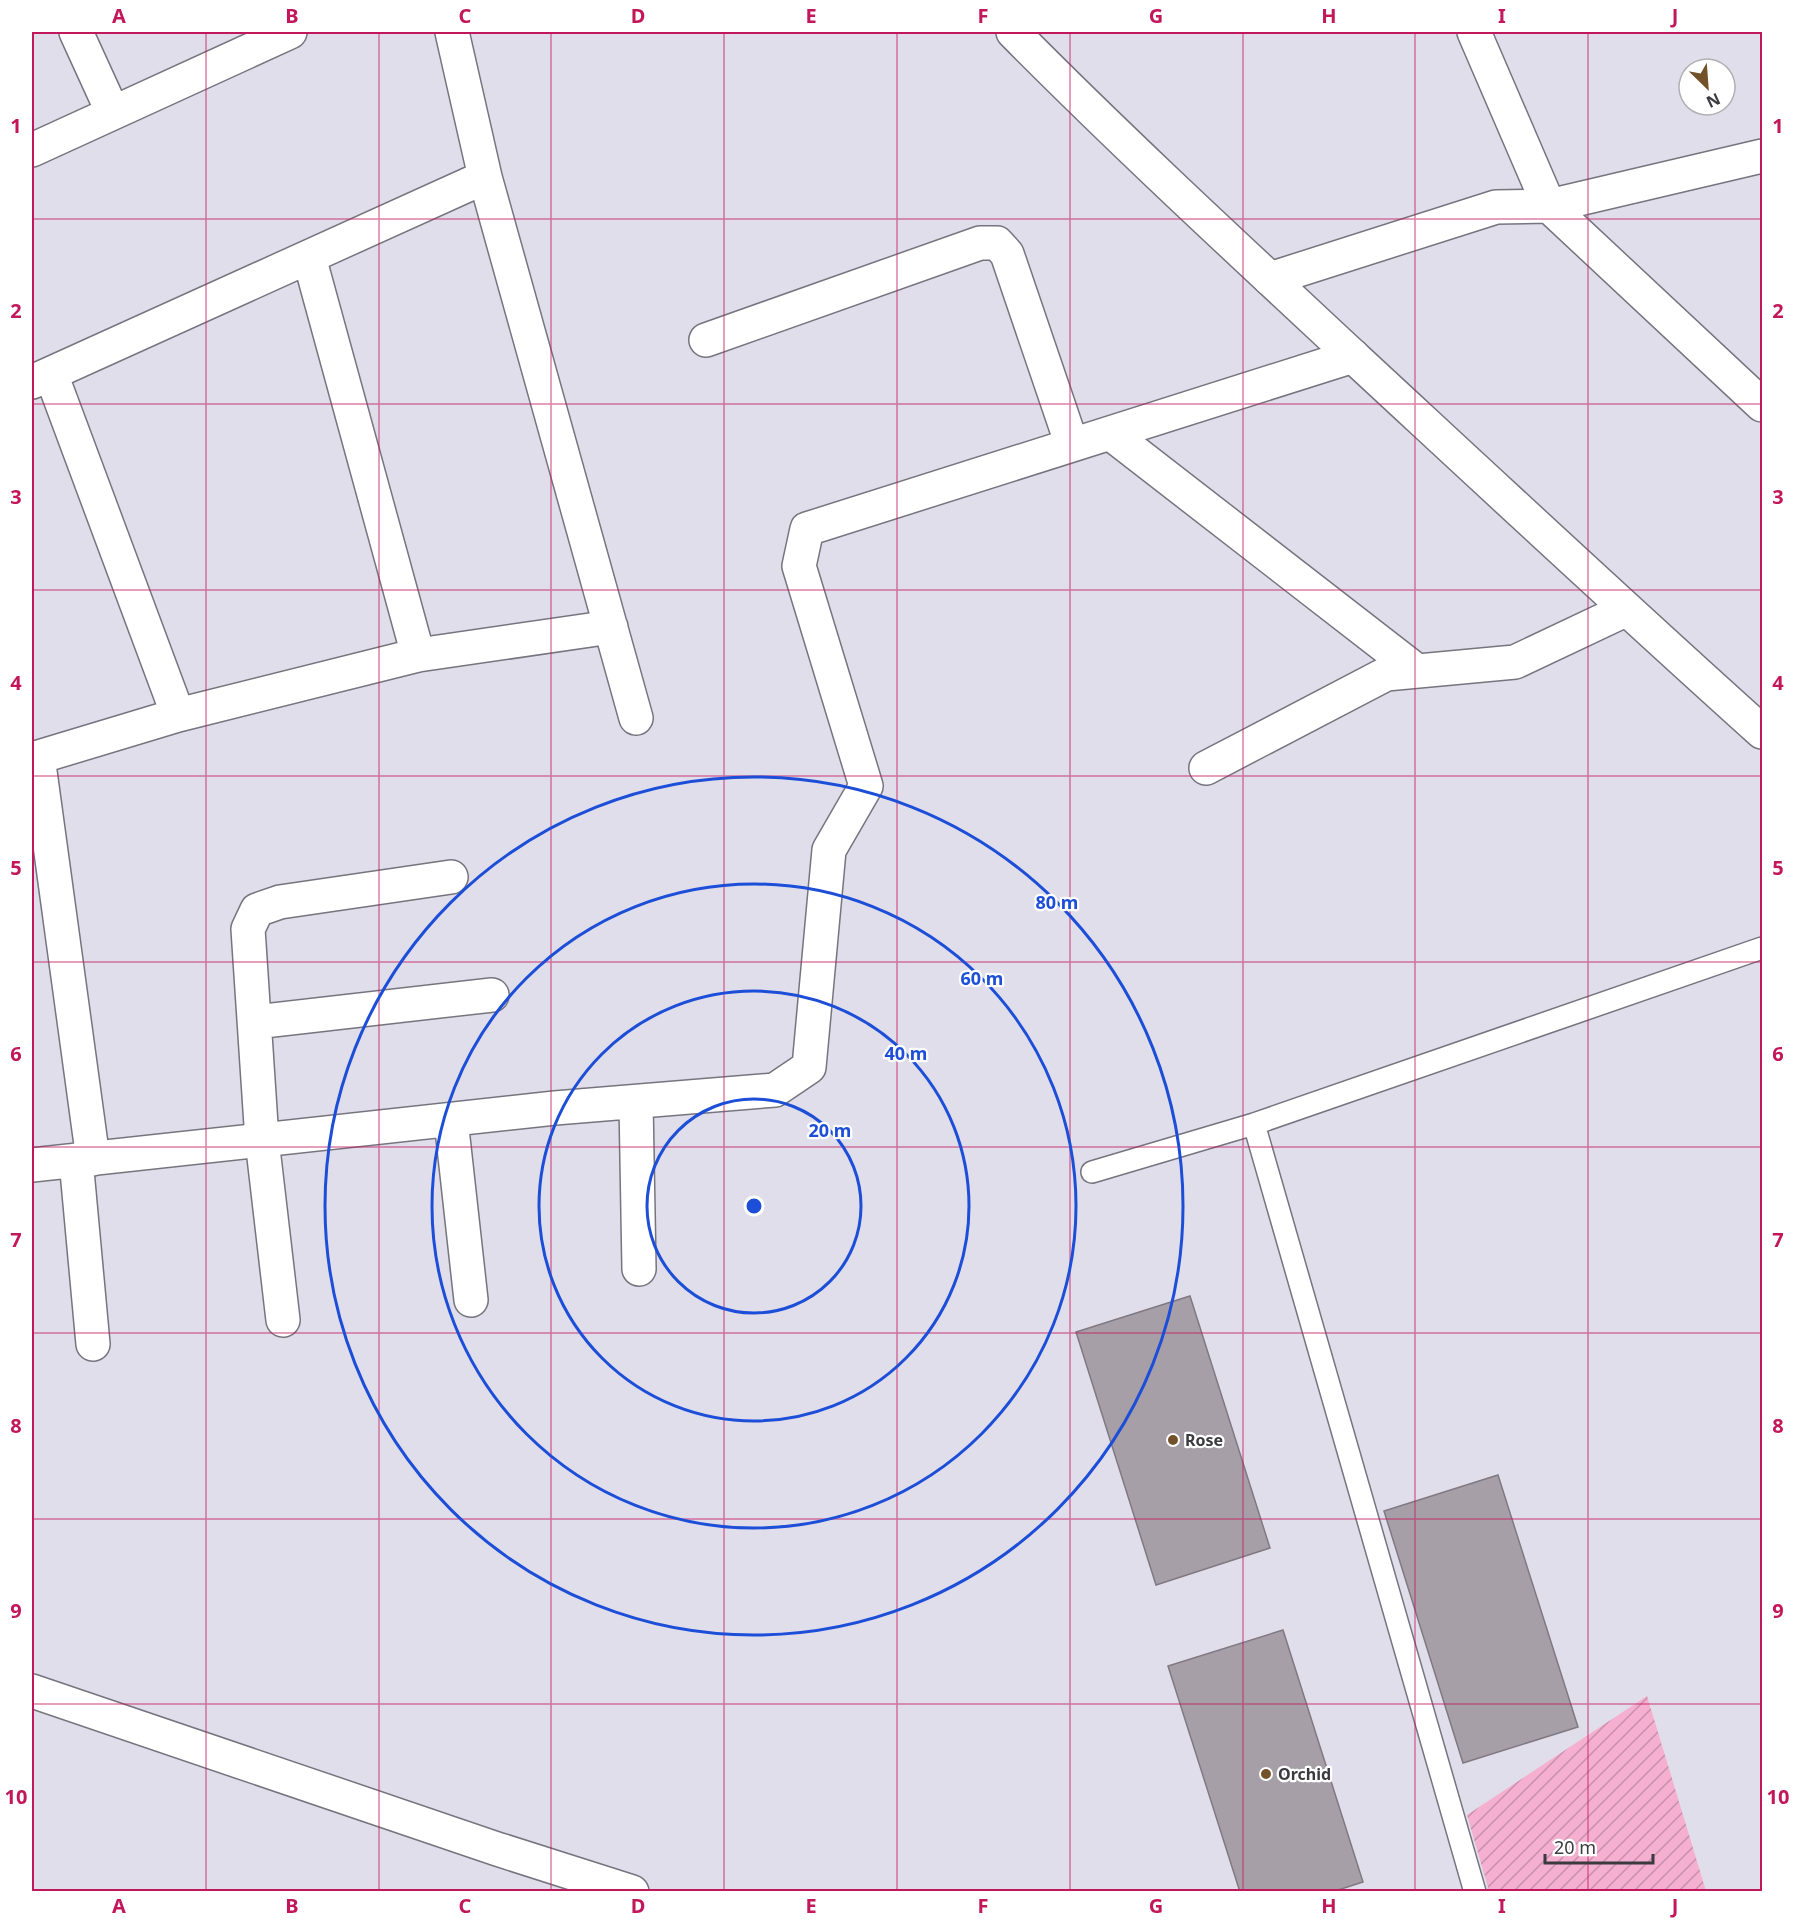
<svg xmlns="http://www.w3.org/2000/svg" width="1794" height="1923" font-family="'Noto Sans',sans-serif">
<defs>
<pattern id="garden-furrows" width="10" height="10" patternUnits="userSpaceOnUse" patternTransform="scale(1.5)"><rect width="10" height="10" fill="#f5afd1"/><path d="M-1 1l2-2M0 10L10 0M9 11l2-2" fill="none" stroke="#c88fab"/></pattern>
</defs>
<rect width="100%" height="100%" fill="#e0deeb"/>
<path fill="url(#garden-furrows)" d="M1647 1696 1706 1891H1489L1467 1815Z"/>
<path fill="#a79fa8" stroke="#807982" stroke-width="1.5" d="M1190 1296 1270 1548 1156 1585 1076 1332Z
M1498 1475 1578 1727 1463 1763 1384 1511Z
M1283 1630 1363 1882 1332 1892H1240L1168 1666Z"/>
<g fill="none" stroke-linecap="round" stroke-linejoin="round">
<g stroke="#76747f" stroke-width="24">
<path id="service" d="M1254 1124 1475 1892
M1092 1172 1254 1124 1762 948"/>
</g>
<g stroke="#76747f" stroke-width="36">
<path id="minor" d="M76 32 113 113
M452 32 485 177 636 718
M1474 32 1549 206 1762 405
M32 150 290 32
M309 257 418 655
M1270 279 1496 207 1549 206 1762 156
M706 340 980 243H997L1007 254 1072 445
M51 374 178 715
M32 382 485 177
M1110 433 1417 671
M38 757 93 1159
M32 759 178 715 418 655 611 627
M1206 768 1386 674 1515 662 1625 610
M255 1022 492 995
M636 1102 639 1269
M451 1120 471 1300
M76 1160 93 1344
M32 1165 555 1108 775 1090 809 1067 829 850 866 786 799 566 807 529 1353 356
M283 1320 262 1140 248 929 257 910 280 902 451 877
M32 1691 497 1849 632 1892"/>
</g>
<g stroke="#76747f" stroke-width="36">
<path id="tertiary" d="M1013 32C1124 144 1240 251 1356 359 1491 484 1625 609 1762 732"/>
</g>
<use href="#service" stroke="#fff" stroke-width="21"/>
<use href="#minor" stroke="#fff" stroke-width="33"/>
<use href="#tertiary" stroke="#fff" stroke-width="33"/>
</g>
<path fill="none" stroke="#c2185b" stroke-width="1.5" stroke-opacity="0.55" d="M206 32V1892M379 32V1892M551 32V1892M724 32V1892M897 32V1892M1070 32V1892M1243 32V1892M1415 32V1892M1588 32V1892M32 219H1762M32 404H1762M32 590H1762M32 776H1762M32 962H1762M32 1147H1762M32 1333H1762M32 1519H1762M32 1704H1762"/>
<g fill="none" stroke="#1d4ed8" stroke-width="3">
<circle cx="754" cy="1206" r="107"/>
<circle cx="754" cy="1206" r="215"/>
<circle cx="754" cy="1206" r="322"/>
<circle cx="754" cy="1206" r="429"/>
</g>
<g fill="#735229" stroke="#fff" stroke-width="2">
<circle cx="1173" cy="1440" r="6"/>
<circle cx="1266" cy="1774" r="6"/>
</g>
<g text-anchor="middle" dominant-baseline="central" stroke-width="4.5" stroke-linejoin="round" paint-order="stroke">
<g font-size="16" font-weight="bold" fill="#3b3a3f" stroke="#fff" text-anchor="start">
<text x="1185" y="1440">Rose</text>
<text x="1278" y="1774">Orchid</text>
</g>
</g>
<circle cx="754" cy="1206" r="9" fill="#1d4ed8" stroke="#fff" stroke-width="3"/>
<g font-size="18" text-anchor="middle" font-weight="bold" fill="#1d4ed8" stroke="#fff" stroke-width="4.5" stroke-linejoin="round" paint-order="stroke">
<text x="1057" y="909">80 m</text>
<text x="982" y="985">60 m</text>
<text x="906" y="1060">40 m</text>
<text x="830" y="1137">20 m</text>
</g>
<rect width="1794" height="1923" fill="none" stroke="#ffffff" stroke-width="66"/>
<g transform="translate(1707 87) rotate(155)"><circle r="28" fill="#ffffff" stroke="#b1b0b2" stroke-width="1.5"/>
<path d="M0-4.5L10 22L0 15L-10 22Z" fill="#735229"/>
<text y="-9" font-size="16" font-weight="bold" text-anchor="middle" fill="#3b3a3f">N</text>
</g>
<path d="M1545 1854v9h108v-9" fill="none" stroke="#3b3a3f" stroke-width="3"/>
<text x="1554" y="1854" font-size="18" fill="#3b3a3f" stroke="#ffffff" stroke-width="4.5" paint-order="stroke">20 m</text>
<rect x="33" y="33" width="1728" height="1857" fill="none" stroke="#c2185b" stroke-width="2"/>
<g font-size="20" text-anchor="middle" font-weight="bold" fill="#c2185b">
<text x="119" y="23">A</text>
<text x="292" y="23">B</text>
<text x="465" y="23">C</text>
<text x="638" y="23">D</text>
<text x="811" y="23">E</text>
<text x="983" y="23">F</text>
<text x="1156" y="23">G</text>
<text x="1329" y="23">H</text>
<text x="1502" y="23">I</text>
<text x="1675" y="23">J</text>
<text x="16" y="133">1</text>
<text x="1778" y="133">1</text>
<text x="16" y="318">2</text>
<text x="1778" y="318">2</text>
<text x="16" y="504">3</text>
<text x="1778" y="504">3</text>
<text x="16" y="690">4</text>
<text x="1778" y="690">4</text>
<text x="16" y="875">5</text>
<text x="1778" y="875">5</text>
<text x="16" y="1061">6</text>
<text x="1778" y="1061">6</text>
<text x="16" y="1247">7</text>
<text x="1778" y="1247">7</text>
<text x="16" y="1433">8</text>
<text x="1778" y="1433">8</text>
<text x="16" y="1618">9</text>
<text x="1778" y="1618">9</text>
<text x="16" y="1804">10</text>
<text x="1778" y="1804">10</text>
<text x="119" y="1913">A</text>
<text x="292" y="1913">B</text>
<text x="465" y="1913">C</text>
<text x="638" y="1913">D</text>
<text x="811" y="1913">E</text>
<text x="983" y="1913">F</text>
<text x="1156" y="1913">G</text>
<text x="1329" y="1913">H</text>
<text x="1502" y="1913">I</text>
<text x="1675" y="1913">J</text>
</g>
</svg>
